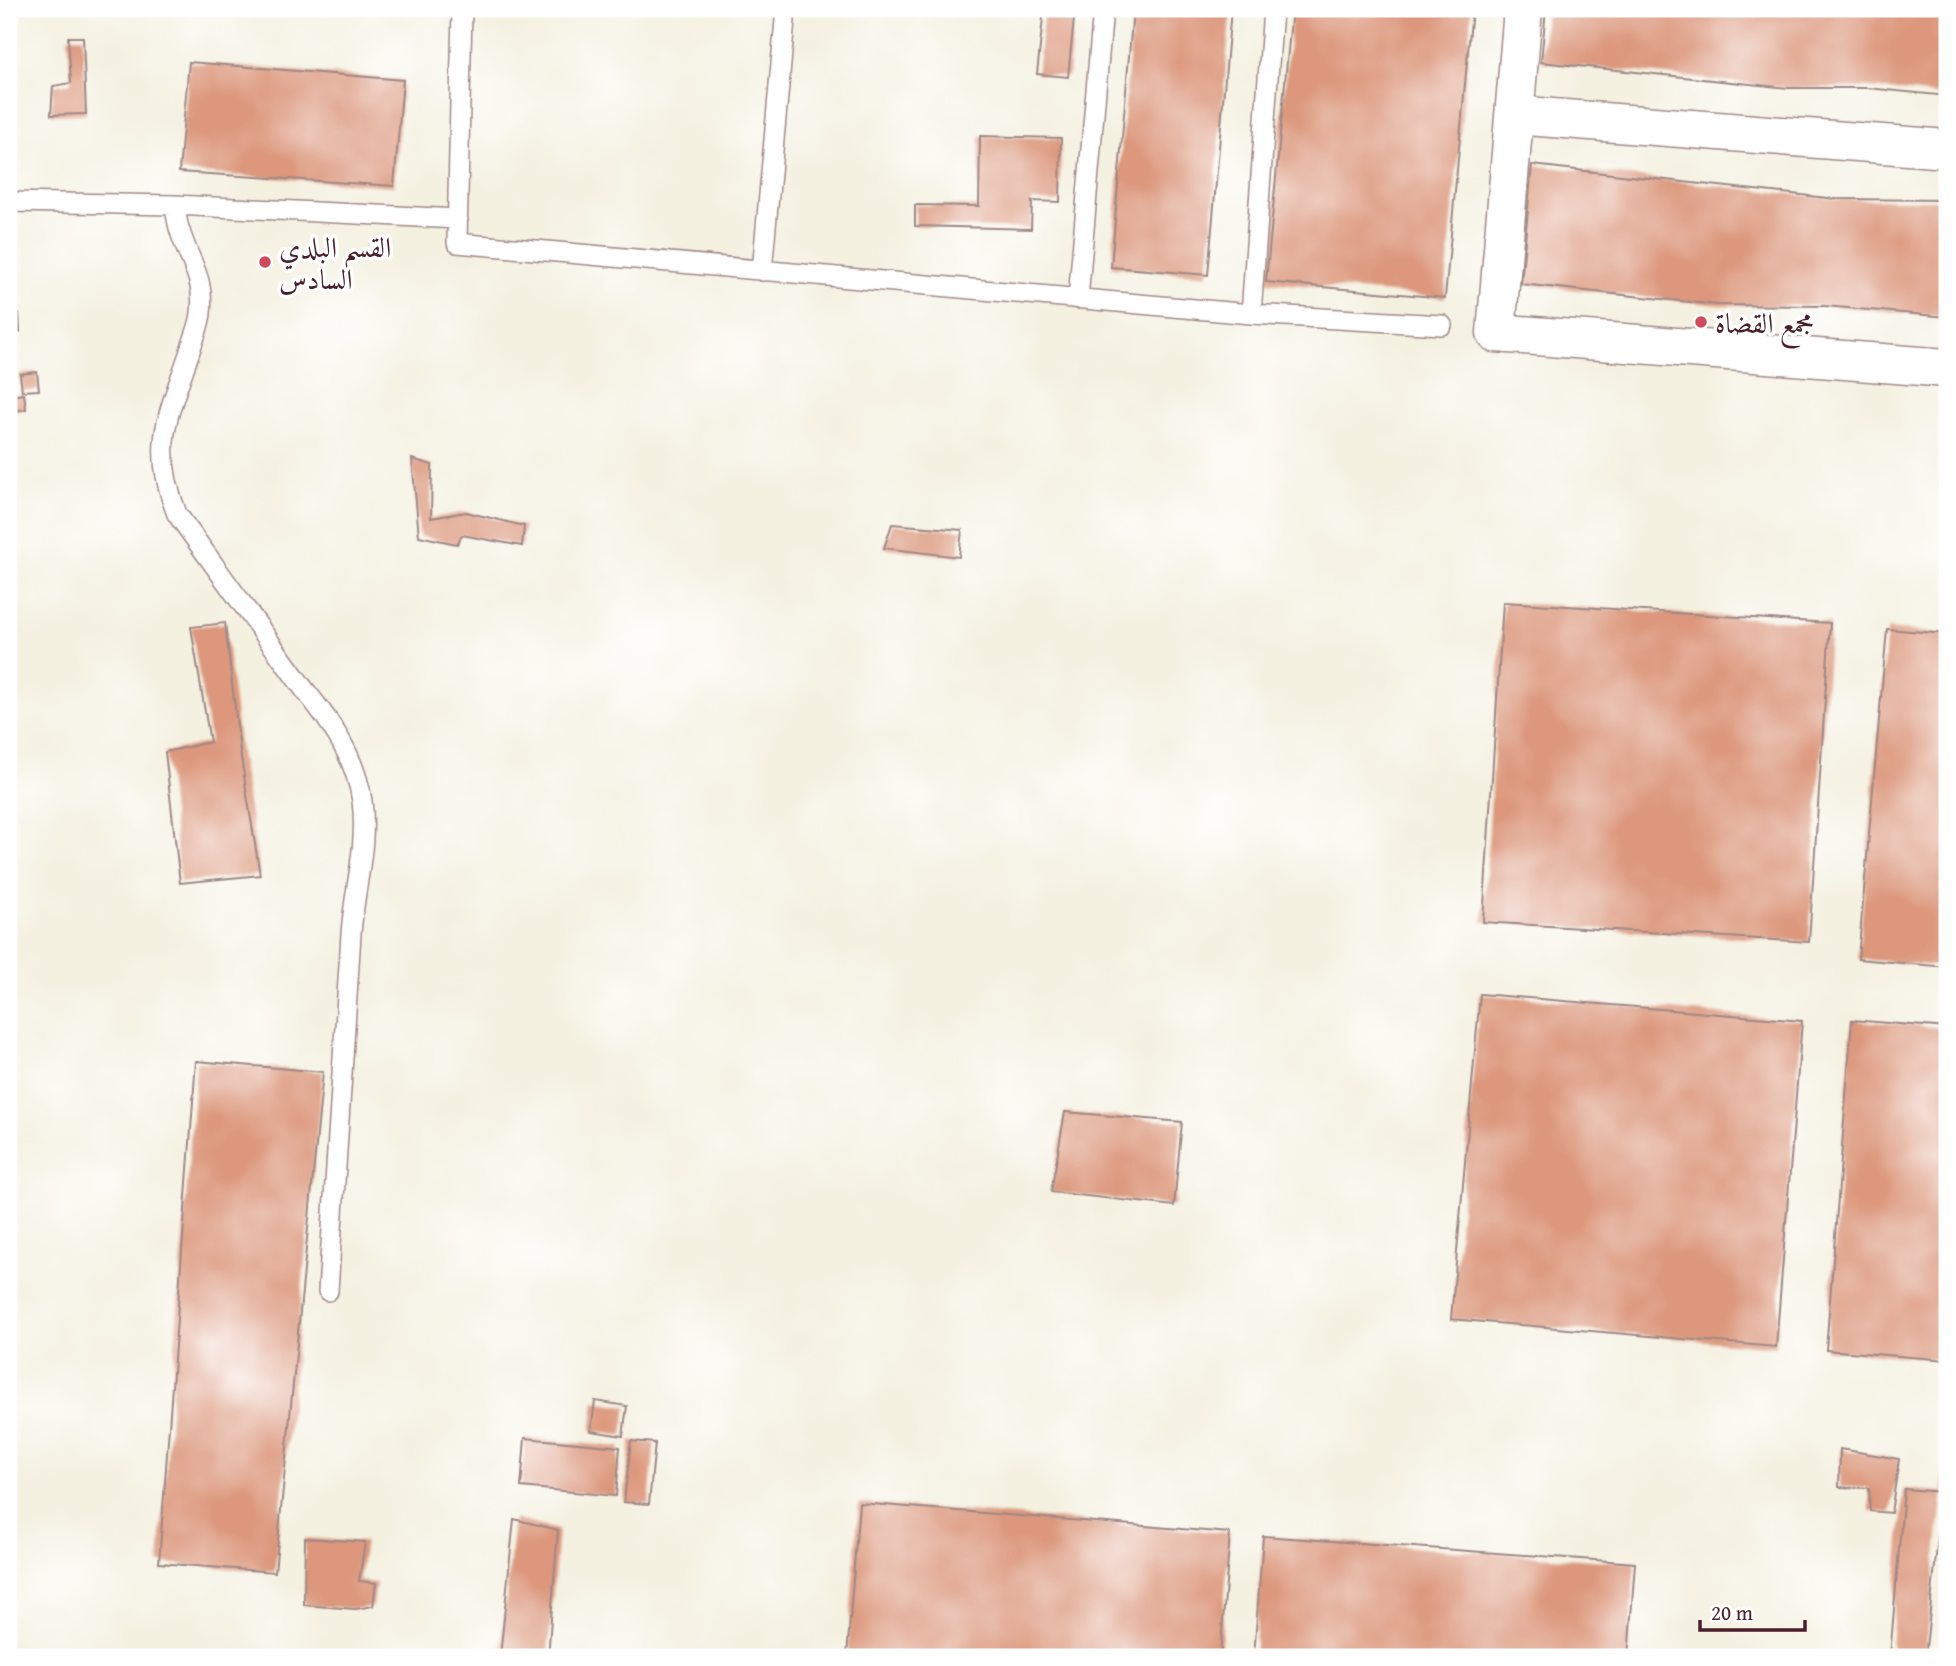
<svg xmlns="http://www.w3.org/2000/svg" width="1956" height="1666" font-family="'Gentium Book Plus',Amiri,serif">
<rect width="100%" height="100%" fill="#fff"/>
<filter id="ink" filterUnits="userSpaceOnUse"><feTurbulence type="fractalNoise" baseFrequency=".0143" numOctaves="2"/><feDisplacementMap in="SourceGraphic" scale="14" xChannelSelector="R" yChannelSelector="G"/><feConvolveMatrix kernelMatrix="1 2 1 2 8 2 1 2 1" color-interpolation-filters="sRGB"/></filter>
<filter id="wash" filterUnits="userSpaceOnUse"><feTurbulence type="fractalNoise" baseFrequency=".00686" numOctaves="4" result="noise"/><feDisplacementMap in="SourceGraphic" scale="28" xChannelSelector="R" yChannelSelector="G"/><feGaussianBlur stdDeviation="1.57" result="paint"/><feColorMatrix in="noise" values="0 0 0 0 0 0 0 0 0 0 0 0 0 0 0 0 0 1.4 0 .05"/><feComposite in="paint" operator="in"/></filter>
<g filter="url(#wash)">
<rect width="100%" height="100%" fill="#f4f1e1"/>
<g id="blocks">
<path fill="#dc977c" d="M1044 9H1075L1068 77 1037 74Z
M1133 9H1231L1208 275 1111 267Z
M1292 9H1472L1445 298 1266 282Z
M1546 9H1947V96L1867 88H1788L1541 62Z
M68 37H83L86 114 51 115 53 86 71 83Z
M189 62 403 80 394 186 179 172Z
M980 136 1061 138 1060 202 1032 201 1031 229 915 226V205L979 206Z
M1532 165 1836 199 1947 200V317L1825 306 1718 305 1521 284Z
M19 313 20 332H9V314Z
M37 372 39 390 22 391 20 374Z
M24 394 26 409 9 412V396Z
M412 459 432 465 431 518 466 512 524 526 522 546 462 535 457 544 419 536Z
M892 524 962 530 959 557 884 548Z
M1503 602 1830 623 1809 942 1483 922Z
M225 623 240 751 260 875 180 883 165 752 210 742 191 627Z
M1887 629 1947 634V967L1858 959Z
M1480 994 1802 1021 1776 1347 1451 1319Z
M1852 1020 1947 1028V1360L1826 1350Z
M196 1061 323 1072 275 1572 159 1563Z
M1065 1112 1182 1122 1174 1206 1051 1192Z
M595 1401 627 1406 623 1436 591 1431Z
M525 1438 620 1447 616 1496 521 1487Z
M631 1441 655 1443 649 1504 624 1502Z
M1840 1449 1899 1459 1891 1513 1870 1511 1869 1488 1839 1487Z
M1945 1460H1947V1493L1943 1492Z
M1904 1489 1943 1492 1925 1657H1890Z
M859 1503 1230 1533 1220 1657H847Z
M514 1519 558 1530 548 1657H500Z
M1263 1536 1635 1563 1628 1657H1254Z
M305 1538 365 1542 359 1581 376 1583 373 1606 356 1609 304 1605Z"/>
</g>
</g>
<g filter="url(#ink)">
<use href="#blocks" fill-opacity="0" stroke="#9f8886" stroke-width="2"/>
<g fill="none" stroke-linecap="round" stroke-linejoin="round">
<g stroke="#9f8886" stroke-width="22">
<path id="lane" d="M462 9 457 243 1251 314 1442 325
M9 202 175 205 458 219
M175 205C176 213 177 223 180 231 189 262 205 277 201 313 200 326 193 340 189 354 167 418 151 447 177 514L304 689C331 722 356 758 362 801 368 845 354 890 351 934 343 1053 336 1172 328 1291
M762 271 786 9
M1078 299 1103 9
M1251 314 1273 9"/>
</g>
<g stroke="#9f8886" stroke-width="41">
<path id="street" d="M1523 9 1496 333 1947 368
M1514 115 1947 149"/>
</g>
<use href="#lane" stroke="#fff" stroke-width="19"/>
<use href="#street" stroke="#fff" stroke-width="38"/>
</g>
</g>
<g fill="#d1495b" stroke="#fff" stroke-width="2.5">
<circle cx="265" cy="262" r="7"/>
<circle cx="1701" cy="322" r="7"/>
</g>
<g text-anchor="middle" dominant-baseline="central" stroke-width="7" stroke-linejoin="round" paint-order="stroke">
<g font-size="28" fill="#4a1f2b" stroke="#fff" text-anchor="start">
<text x="279" y="246">القسم البلدي<tspan x="279" dy="32">السادس</tspan></text>
<text x="1715" y="322">مجمع القضاة</text>
</g>
</g>
<rect width="1956" height="1666" fill="none" stroke="#fff" stroke-width="35"/>
<path d="M1700 1620v10h105v-10" fill="none" stroke="#4a1f2b" stroke-width="3.5"/>
<text x="1711" y="1620" font-size="21" fill="#4a1f2b" stroke="#ffffff" stroke-width="5" paint-order="stroke">20 m</text>
</svg>
